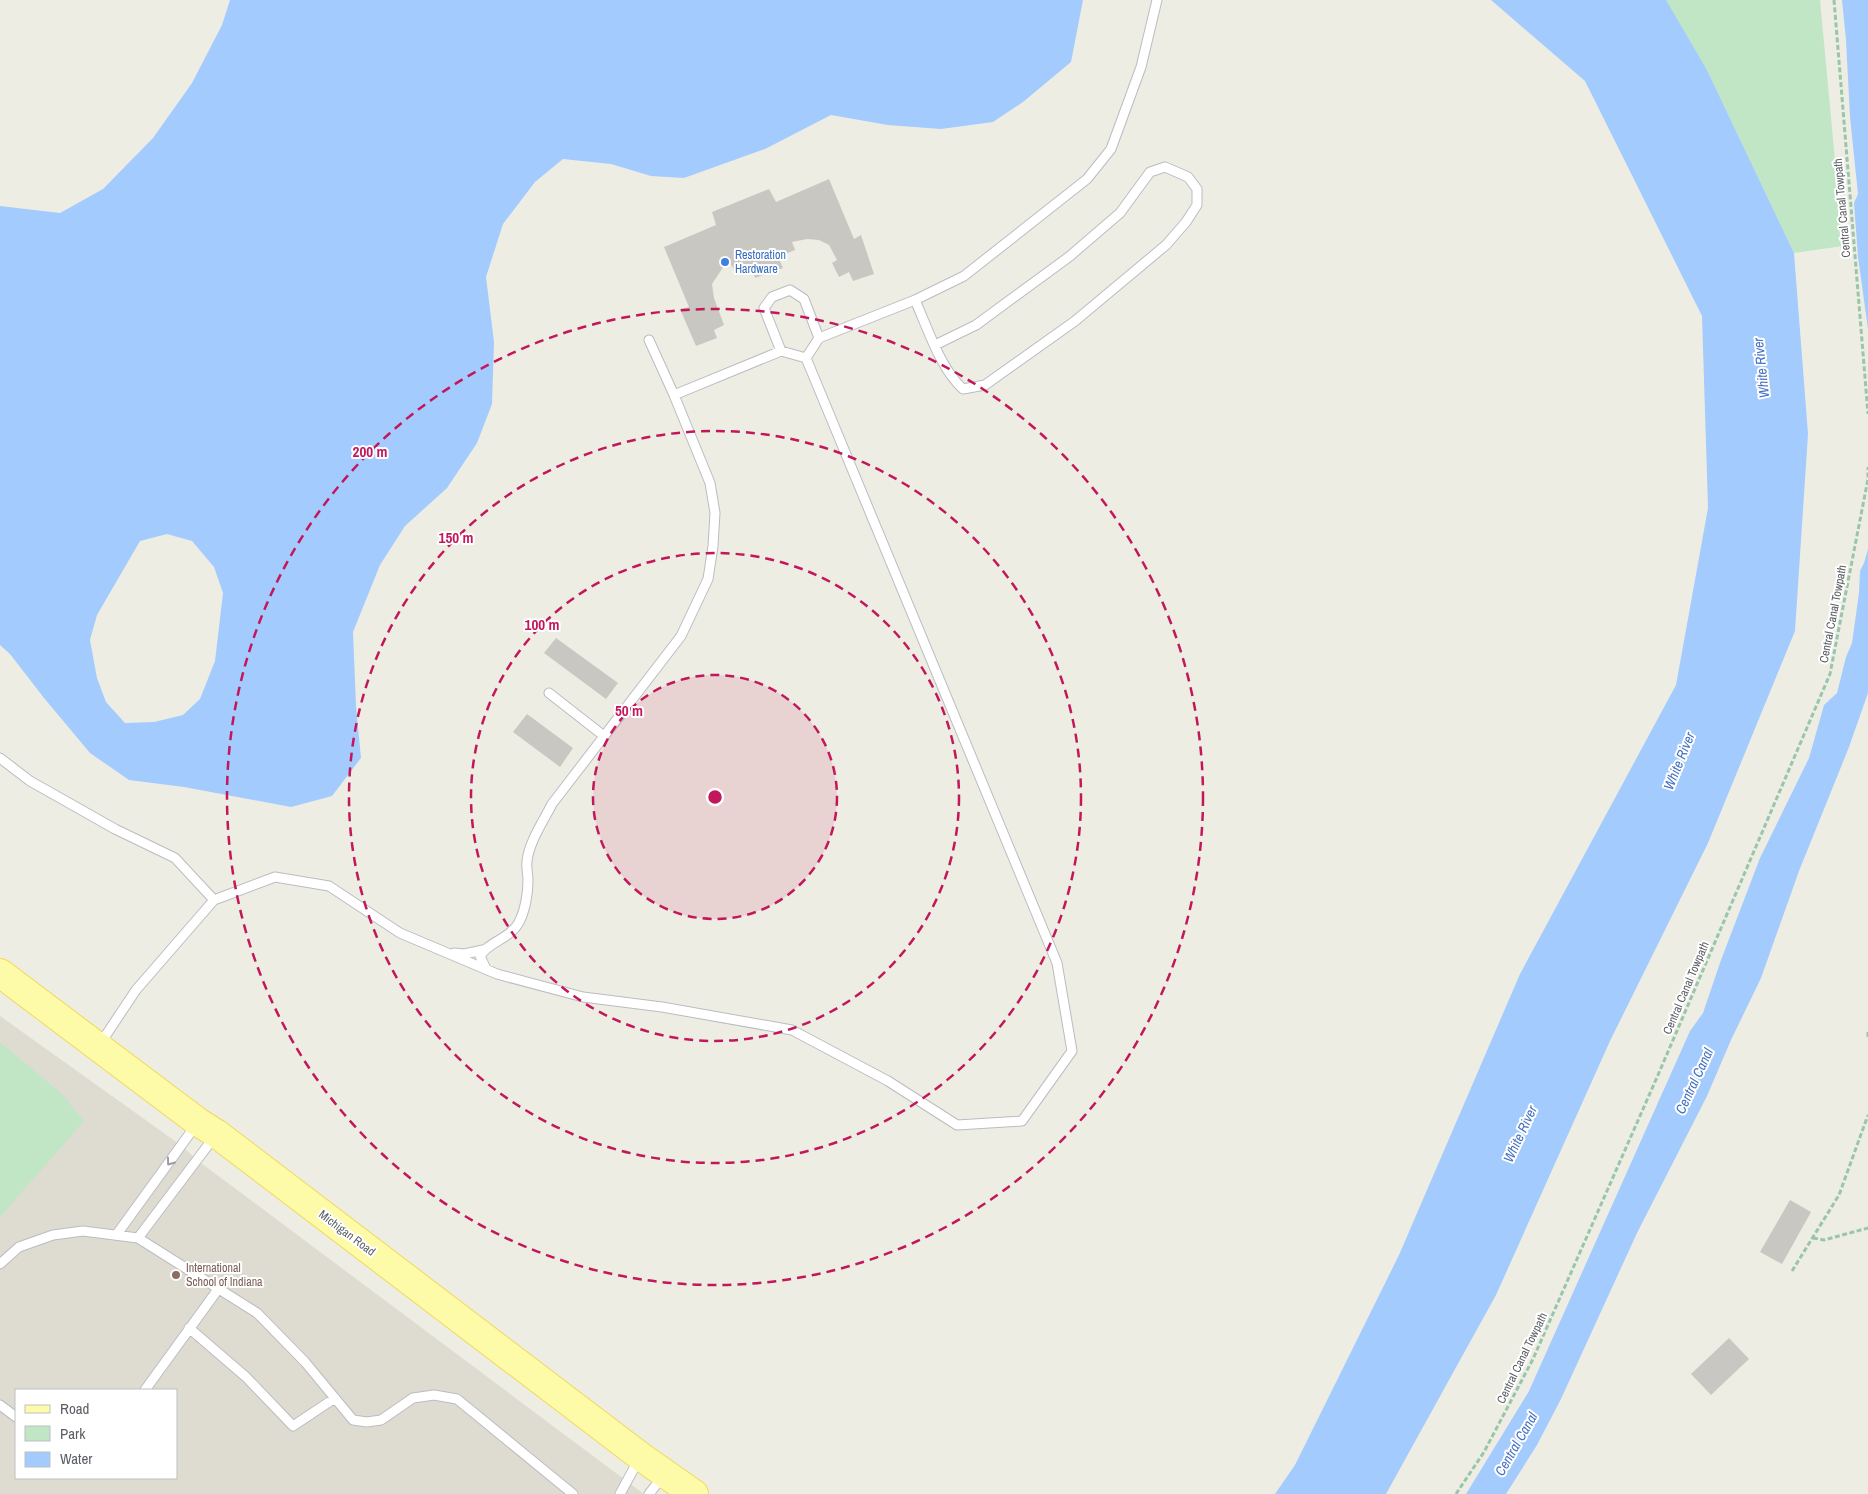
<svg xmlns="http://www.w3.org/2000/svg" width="1868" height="1494" font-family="'Archivo Narrow',sans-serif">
<rect width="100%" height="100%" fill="#eeede3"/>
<path fill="#dedcd1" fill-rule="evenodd" d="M0 1016 182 1146 197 1160 644 1494H0ZM16 1390H176V1478H16Z"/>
<path fill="#c0e6c5" d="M1665 0H1820L1843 246 1794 253 1707 70Z
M0 1042 62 1094 84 1121 0 1217Z"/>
<path fill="#a3cbfe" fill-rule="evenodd" d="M230 0H1083L1071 62 1023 102 993 122 941 129 888 125 831 115 765 149 684 178 651 176 611 164 563 159 535 182 503 224 486 277 494 342 492 404 477 443 447 488 405 526 380 565 353 632 356 706 361 758 332 796 291 807 184 787 129 780 90 753 44 698 10 654 0 645V206L60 213 103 189 153 138 192 83 222 25ZM167 534 192 541 214 567 223 593 215 661 200 699 183 715 154 722 125 723 106 702 97 678 90 640 97 615 140 541Z
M1491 0H1666L1707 70 1794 253 1808 434 1795 631 1708 843 1610 1041 1496 1295 1386 1494H1275L1295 1465 1399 1255 1520 974 1676 685 1708 508 1702 316 1585 81Z
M1842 0H1868V329L1858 257 1854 203 1858 194 1850 117 1846 40Z
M1868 549V693L1849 747 1799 871 1761 978 1731 1040 1707 1096 1637 1233 1561 1399 1537 1445 1506 1494H1466L1529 1391 1690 1031 1703 1013 1721 960 1760 858 1809 758 1824 705 1837 693 1846 657 1852 643 1859 593 1860 571 1864 563Z"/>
<path fill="#c9c7c1" d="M829 179 854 239 861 235 874 274 853 281 849 272 839 277 832 263 837 260 829 245 819 240 807 239 792 242 795 250 778 257 783 268 755 278 751 265 735 271 728 260 712 284 714 298 724 325 714 330 717 338 696 346 680 309 689 307 664 247 716 225 712 212 769 189 776 202Z
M556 638 618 683 606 699 544 653Z
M527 714 573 748 560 767 513 732Z
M1790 1200 1811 1212 1782 1264 1760 1252Z
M1729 1338 1749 1359 1711 1395 1691 1374Z"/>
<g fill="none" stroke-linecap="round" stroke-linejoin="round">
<g stroke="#bbbcc2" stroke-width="11">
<path id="lane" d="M915 300C928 329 940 368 963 389L985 385 1075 321 1166 245 1186 222 1197 205V189L1188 177 1165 167 1150 172 1120 213 1070 256 976 325 935 345
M649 340 674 395
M781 351 764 308 772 297 790 290 804 299 819 338
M549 693 604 736
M0 758 30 781 115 829 175 858 214 900
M454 953 464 954 483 950
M486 969 480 956C488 942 509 939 518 924 525 912 528 894 528 880 528 874 526 867 527 861 529 842 544 820 552 804L681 636 708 579 713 546 715 513 710 483 674 395 781 351 806 358
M100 1044 136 990 214 900 275 877 329 886 400 933 497 974 583 997 662 1007 792 1030 888 1081 957 1125 1022 1121 1072 1051 1057 963 806 358 819 338 915 300 964 276 1087 179 1111 149 1141 67 1157 0
M117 1234 196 1125
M138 1238 215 1136
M0 1264 19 1247 53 1235 83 1231 138 1238 257 1313 305 1362 353 1420 367 1422 381 1420 413 1398 434 1395 457 1399 573 1494
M189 1328 246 1377 293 1426 335 1398
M145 1390 219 1288
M0 1405 16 1417
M620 1494 639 1459
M649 1494 663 1476"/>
</g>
<g stroke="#f0d95a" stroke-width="30">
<path id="primary" d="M0 973 198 1122 217 1134 640 1456 694 1494"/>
</g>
<path stroke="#99c6ab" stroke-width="3" stroke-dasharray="5 2.5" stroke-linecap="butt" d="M1834 0 1868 414
M1868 1032V1038
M1813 1238 1824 1240 1868 1228
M1792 1271 1839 1195 1868 1115
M1456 1494 1484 1452 1533 1359 1658 1075 1830 674 1868 479V467"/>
<use href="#lane" stroke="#fff" stroke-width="9"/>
<use href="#primary" stroke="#fefba8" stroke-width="28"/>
</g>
<defs><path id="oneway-chevron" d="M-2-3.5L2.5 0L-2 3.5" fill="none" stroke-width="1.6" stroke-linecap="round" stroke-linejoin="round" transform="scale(1.25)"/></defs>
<use stroke="#9d9ea2" href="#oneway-chevron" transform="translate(170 1162) rotate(126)"/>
<circle cx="715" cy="797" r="122" fill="#c2185b" fill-opacity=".12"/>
<g fill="none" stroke="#c2185b" stroke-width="2.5" stroke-dasharray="9 6">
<circle cx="715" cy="797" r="122"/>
<circle cx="715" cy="797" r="244"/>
<circle cx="715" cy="797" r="366"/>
<circle cx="715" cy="797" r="488"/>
</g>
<circle fill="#3f7fe0" stroke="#fff" stroke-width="2" cx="725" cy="262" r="5"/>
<circle fill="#8d6e63" stroke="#fff" stroke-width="2" cx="176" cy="1275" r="5"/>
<g text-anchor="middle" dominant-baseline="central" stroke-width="4" stroke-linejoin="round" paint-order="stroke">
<g font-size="12" fill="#5b5e64" stroke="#fff">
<text transform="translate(1842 208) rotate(-95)">Central Canal Towpath</text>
<text transform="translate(1833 614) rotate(-79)">Central Canal Towpath</text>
<text transform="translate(1686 988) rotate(-67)">Central Canal Towpath</text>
<text transform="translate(347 1233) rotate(37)">Michigan Road</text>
<text transform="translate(1522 1358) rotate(-64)">Central Canal Towpath</text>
</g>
<g font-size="12" fill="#366cbe" stroke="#fff" text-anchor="start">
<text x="735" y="255">Restoration<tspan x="735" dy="14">Hardware</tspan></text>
</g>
<g font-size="12" fill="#785e54" stroke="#fff" text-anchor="start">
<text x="186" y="1268">International<tspan x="186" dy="14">School of Indiana</tspan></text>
</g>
<g font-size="14" font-style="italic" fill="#4572c2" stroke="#fff">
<text transform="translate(1761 368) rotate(-96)">White River</text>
<text transform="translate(1679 761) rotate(-68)">White River</text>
<text transform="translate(1694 1081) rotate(-65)">Central Canal</text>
<text transform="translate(1520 1134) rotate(-65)">White River</text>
<text transform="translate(1516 1444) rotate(-60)">Central Canal</text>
</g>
</g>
<circle cx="715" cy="797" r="8" fill="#c2185b" stroke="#fff" stroke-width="2.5"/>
<g font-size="15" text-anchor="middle" font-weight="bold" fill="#c2185b" stroke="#fff" stroke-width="4" stroke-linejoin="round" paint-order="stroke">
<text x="370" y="457">200 m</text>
<text x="456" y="543">150 m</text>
<text x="542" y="630">100 m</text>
<text x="629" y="716">50 m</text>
</g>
<rect x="15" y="1389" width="162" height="90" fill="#ffffff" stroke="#bdbfc1"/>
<rect x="25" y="1405" width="25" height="8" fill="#fefba8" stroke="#bdbfc1"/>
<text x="60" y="1414" font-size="15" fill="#5b5e64">Road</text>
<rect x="25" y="1426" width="25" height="15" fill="#c0e6c5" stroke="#bdbfc1"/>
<text x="60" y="1439" font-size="15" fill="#5b5e64">Park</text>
<rect x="25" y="1452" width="25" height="15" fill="#a3cbfe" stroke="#bdbfc1"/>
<text x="60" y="1464" font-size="15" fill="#5b5e64">Water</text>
</svg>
